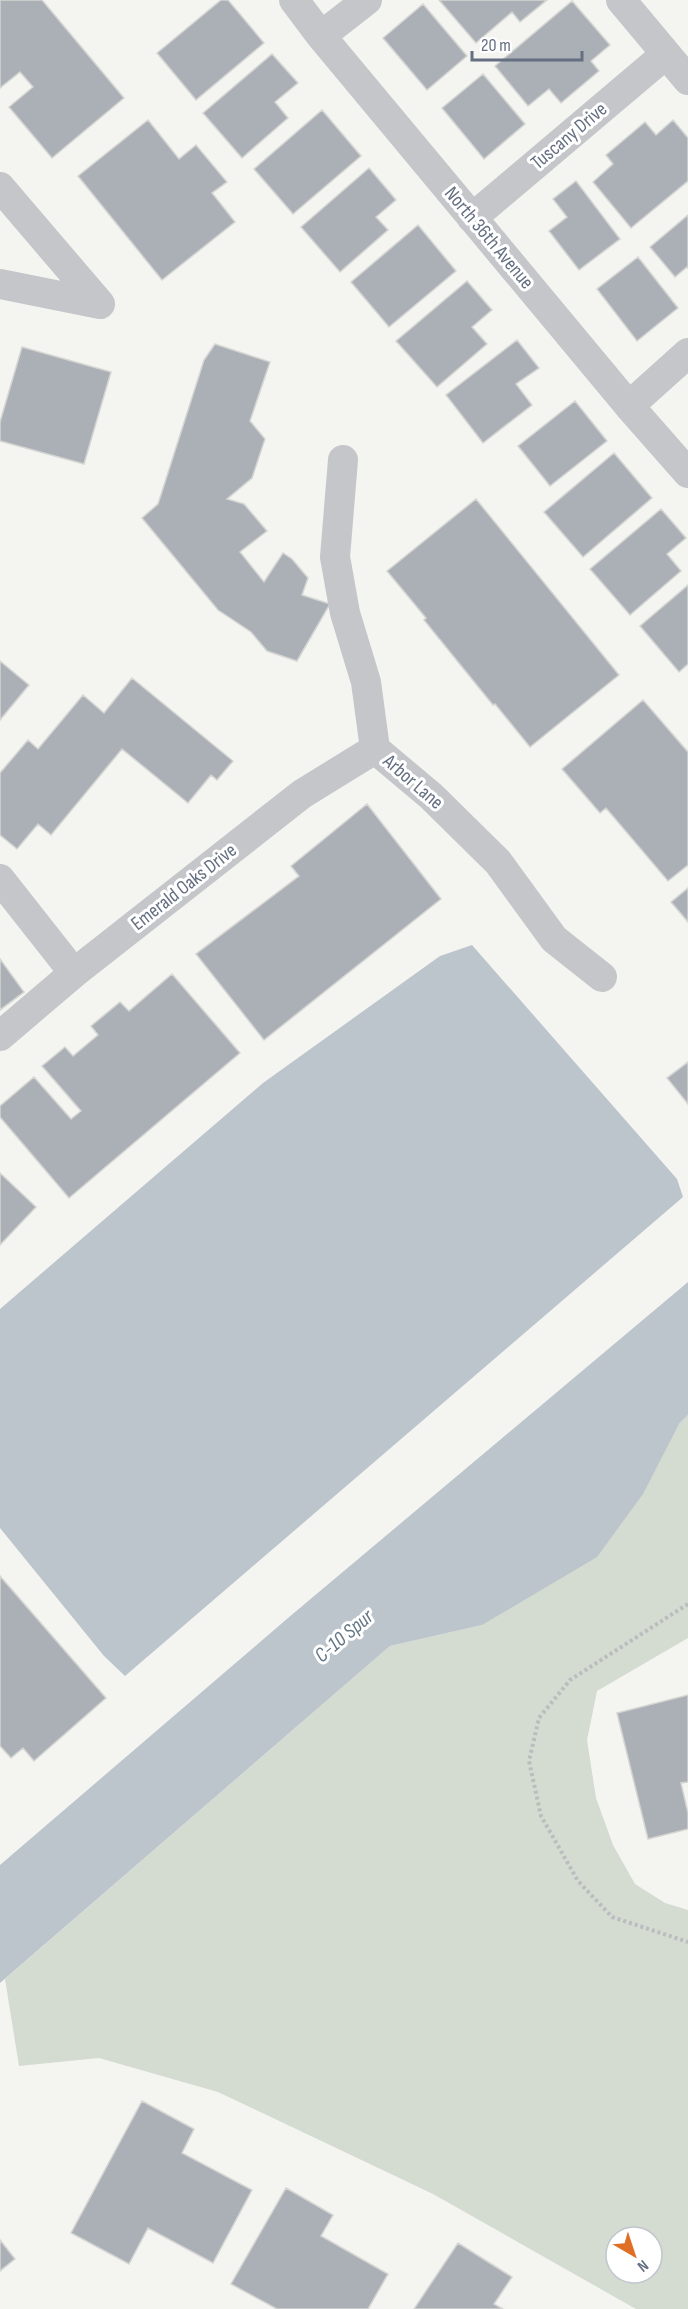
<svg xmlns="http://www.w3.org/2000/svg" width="688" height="2309" font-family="'Sofia Sans Condensed',sans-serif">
<rect width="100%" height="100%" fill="#f4f4f0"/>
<path fill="#d4dbd1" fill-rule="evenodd" d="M688 1415V1638L597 1691 587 1740 596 1798 613 1845 635 1884 665 1903 688 1910V2309H636L433 2194 218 2092 99 2058 19 2066 5 1979 390 1646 482 1625ZM616 2237H652V2273H616Z"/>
<path fill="#bdc5cc" d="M472 945 677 1179 683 1197 125 1676 104 1656 0 1528V1309L263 1083 440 956Z
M688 1282V1415L679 1424 643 1494 597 1557 482 1625 390 1646 0 1983V1865L288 1618Z"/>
<path fill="#aab0b6" stroke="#d5d5d3" stroke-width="1.5" d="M0 0H42L124 98 52 158 9 107 33 87 20 72 0 88Z
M221 0H228L264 43 196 100 157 53Z
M439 0H547L520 22 512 12 476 43Z
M572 1 610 45 591 61 599 71 561 103 549 89 528 106 495 66Z
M423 4 467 56 427 90 383 38Z
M272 54 298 83 275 102 288 118 242 158 203 113Z
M483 74 525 124 484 159 442 108Z
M322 110 361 156 293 214 254 169Z
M148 120 179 159 196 145 227 182 212 193 235 222 162 280 78 176Z
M673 120 688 138V181L631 228 593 182 613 164 606 155 645 122 656 135Z
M369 168 396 200 376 217 388 230 340 272 301 227Z
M576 181 620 239 579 270 549 231 567 217 553 199Z
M688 215V268L687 267 675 277 650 247Z
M418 225 456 271 389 327 351 282Z
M638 257 678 308 637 341 597 289Z
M467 281 492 310 472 327 487 344 437 387 396 341Z
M517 340 539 368 516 384 532 405 483 443 446 395Z
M215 344 270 362 250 421 265 439 252 478 227 499 244 504 267 531 240 552 264 582 283 553 292 559 308 578 302 595 330 604 297 661 267 651 251 632 218 610 142 518 158 504 204 360Z
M22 347 111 372 84 464 0 441V422Z
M575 401 607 441 550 486 518 446Z
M614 453 652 498 583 557 544 512Z
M476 499 619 675 530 747 495 704 493 705 424 620 426 618 387 571Z
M661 509 686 538 667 554 681 571 630 615 590 569Z
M688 585V664L679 672 640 626Z
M0 661 29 685 0 720Z
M132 678 233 761 217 780 211 775 188 803 122 749 51 835 38 824 17 849 0 835V773L28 740 38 749 83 695 104 713Z
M643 700 688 752V865L668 881 606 808 600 813 562 769Z
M367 804 441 899 264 1040 196 954 299 876 291 866Z
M688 888V922L671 902Z
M0 959 24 992 0 1010Z
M172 974 240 1053 69 1198 0 1117V1106L34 1077 71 1119 81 1111 42 1066 65 1047 73 1056 98 1035 91 1026 120 1002 129 1011Z
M688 1062V1104L667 1078Z
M0 1173 36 1207 0 1245Z
M0 1576 106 1698 34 1761 23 1748 11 1758 0 1746Z
M688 1695V1782L681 1783 688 1813V1829L648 1839 617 1713Z
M142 2101 194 2129 182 2153 252 2190 213 2263 148 2228 129 2264 71 2233Z
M286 2188 333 2215 321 2236 388 2274 368 2309H277L231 2284Z
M0 2240 15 2259 0 2271Z
M458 2243 512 2277 494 2304 503 2309H414Z"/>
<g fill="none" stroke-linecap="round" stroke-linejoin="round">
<path stroke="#bbbcbf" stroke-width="4" stroke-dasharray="3 3" stroke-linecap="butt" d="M688 1604 570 1680 539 1718 529 1761 541 1816 578 1881 612 1917 688 1942"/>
<path stroke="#c4c6ca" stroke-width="30" d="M294 0 321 36 629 406 688 473
M621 0 688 80
M321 36 367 0
M0 187 100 304
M472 218 666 54
M0 284 100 304
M629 406 688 353
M343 460 335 557 345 613 366 682 375 749 431 796 498 862 554 939 602 977
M0 879 74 973
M0 1036 74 973 302 794 375 749"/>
</g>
<g text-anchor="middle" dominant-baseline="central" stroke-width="6" stroke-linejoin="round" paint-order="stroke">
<g font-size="20" fill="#646f81" stroke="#fff">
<text transform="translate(569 136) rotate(-40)">Tuscany Drive</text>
<text transform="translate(489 238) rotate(50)">North 36th Avenue</text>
<text transform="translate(413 782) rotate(41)">Arbor Lane</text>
<text transform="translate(184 887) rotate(-38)">Emerald Oaks Drive</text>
</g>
<g font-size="21" font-style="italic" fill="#647785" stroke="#fff">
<text transform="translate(344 1636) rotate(-40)">C-10 Spur</text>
</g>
</g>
<g transform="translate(634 2255) rotate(141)"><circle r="28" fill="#ffffff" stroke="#c1c5cd" stroke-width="1.5"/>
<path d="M0-4.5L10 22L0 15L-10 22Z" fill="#e06e25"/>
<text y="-9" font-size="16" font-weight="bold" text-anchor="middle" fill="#646f81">N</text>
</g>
<path d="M472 51v9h110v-9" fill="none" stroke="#646f81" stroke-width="3"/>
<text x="481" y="51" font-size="18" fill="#646f81" stroke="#ffffff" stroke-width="4.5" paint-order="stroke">20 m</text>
</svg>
